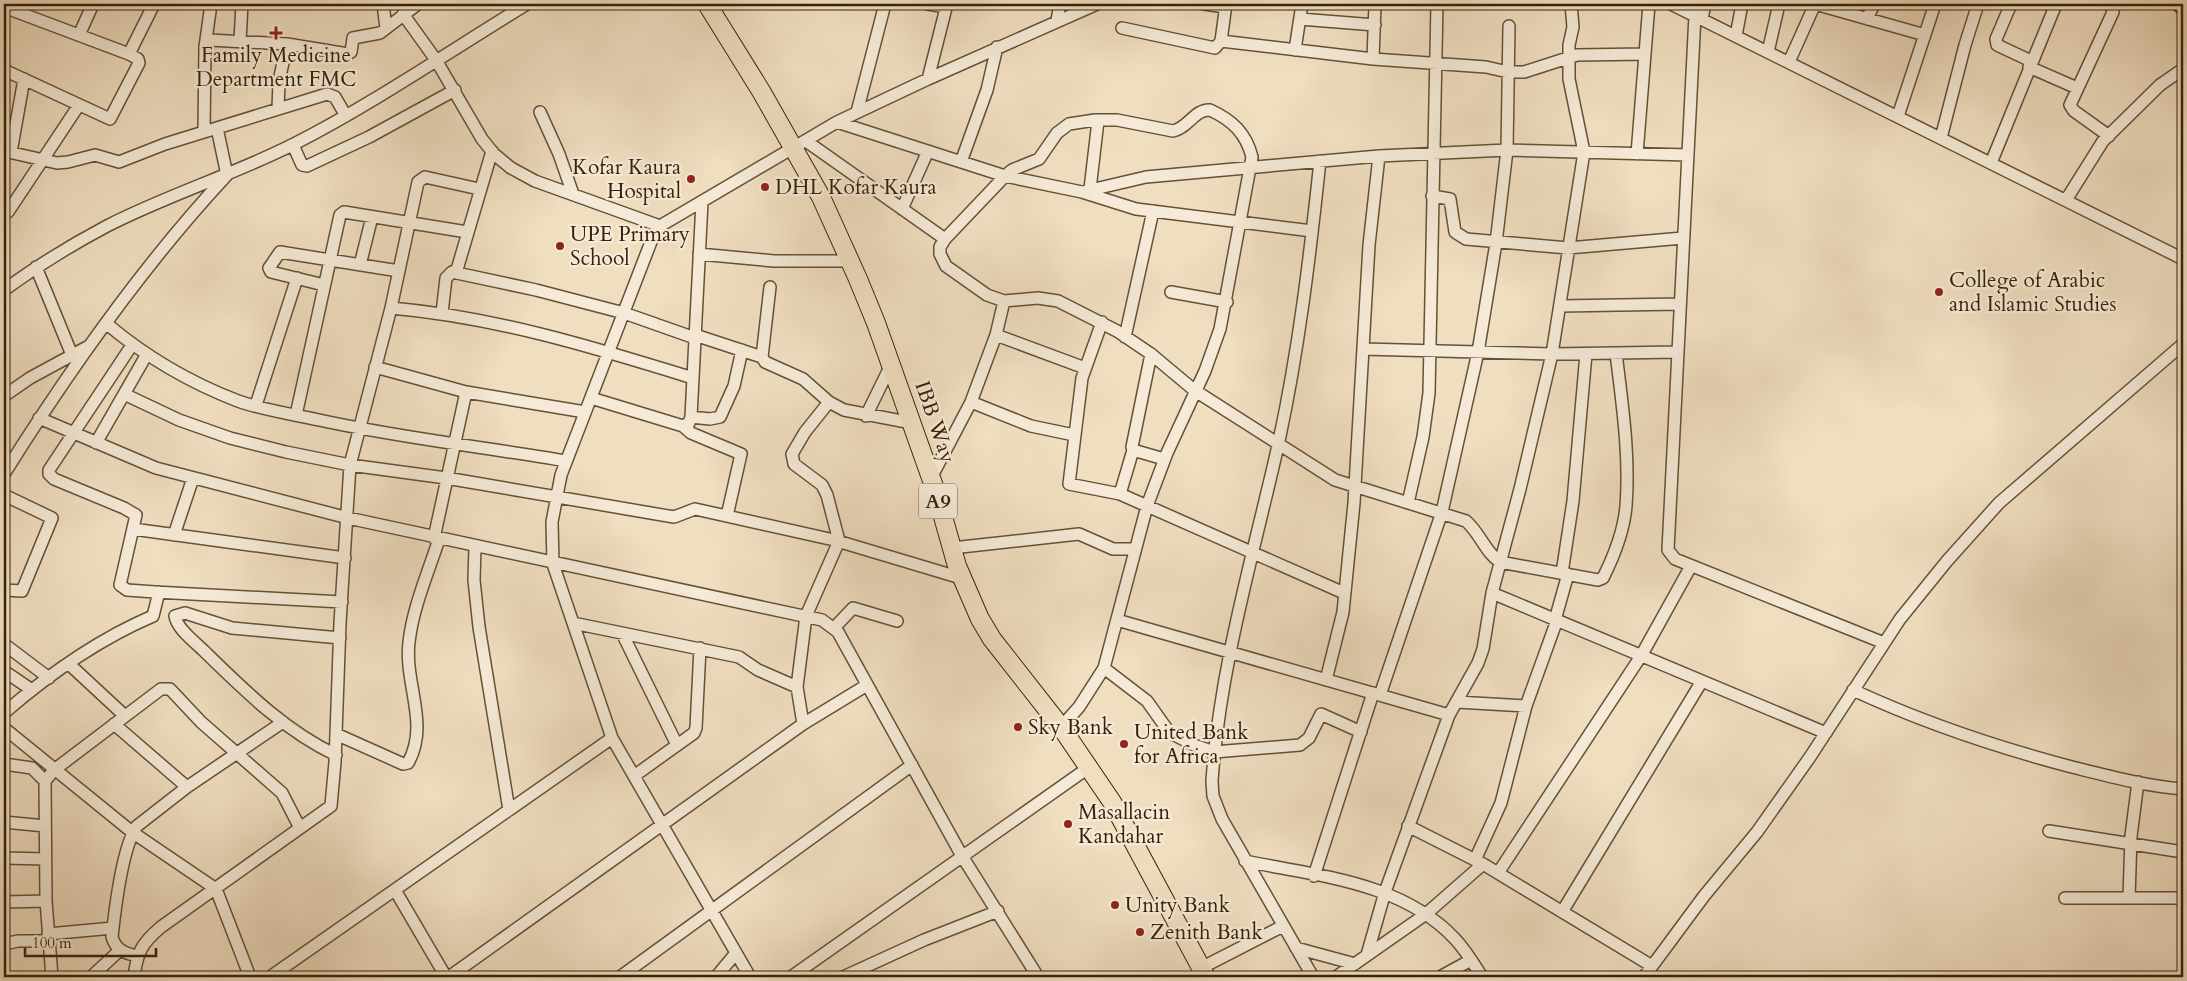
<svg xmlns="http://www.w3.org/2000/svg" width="2187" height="981" font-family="Cardo,serif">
<rect width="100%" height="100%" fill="#f0dec1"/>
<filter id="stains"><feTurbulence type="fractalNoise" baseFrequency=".004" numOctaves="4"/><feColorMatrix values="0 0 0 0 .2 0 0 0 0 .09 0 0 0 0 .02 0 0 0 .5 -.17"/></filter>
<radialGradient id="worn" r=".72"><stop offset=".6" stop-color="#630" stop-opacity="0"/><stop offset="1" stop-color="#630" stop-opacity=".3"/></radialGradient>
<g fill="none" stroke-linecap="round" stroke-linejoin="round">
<g stroke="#645136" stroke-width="14">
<path id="minor" d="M383 4 386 28
M928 4 946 7
M1204 4 1225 7
M1671 4 2183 259
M1815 4 1925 35
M2011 4 1996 39 1997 45 2031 61
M2108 4 2112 7 2113 12 2070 105 2074 111 2109 136
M4 7 129 54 138 59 139 63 110 119 4 70
M403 14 436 60 482 139 494 154 511 168 535 181 660 226
M1695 15 1668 550 1675 559 1884 643
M1300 19 1375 25
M1702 19 1705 4
M1867 19 1874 4
M1057 20 1060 4
M1122 28 1215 48 1221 41 1226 4
M79 35 93 4
M1736 36 1742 4
M240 41 242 4
M1221 41 1373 59 1486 67 1508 72H1524L1577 55 1645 54
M207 43 209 40 287 44 348 54 351 52 353 38 380 33 418 4
M1295 50 1302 4
M1768 52 1779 4
M129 54 154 4
M1373 59 1375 4
M1789 62 1815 4
M2029 67 2077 88
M928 79 947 4
M278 109 279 81 287 44
M540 112 559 154 573 194
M857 112 885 4
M1898 116 1935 4
M837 122 1005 176 1082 192 1136 209 1312 231
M204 132 205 47 211 4
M1941 138 1965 45 1978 4
M806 141 945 239
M293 145 302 165 307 166 369 137 455 90
M4 151 57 163 68 162 95 155 119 162 165 144 327 94 335 97 346 116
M11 152 24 79
M1637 154 1649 4
M961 162 987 90 997 47
M1991 163 2056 4
M1090 189 1098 121
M1082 192 1146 177 1379 156 1507 150 1688 155
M1432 196 1450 199 1455 232 1466 239 1568 248 1683 238
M2066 200 2103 141 2160 85 2183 69
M902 209 928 151
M4 213 8 212 79 105
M699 254 774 261H850
M360 265 372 217
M36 267 72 355
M456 273 492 151
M324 285 271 272 269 268 280 252 399 271
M4 290C37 266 71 245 107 226 167 195 233 175 294 144 374 103 450 51 527 4
M1171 292 1227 302
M1560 306 1680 304
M391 308C495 317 593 347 693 378
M442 313 446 278 452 272 536 290 624 313 695 338
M1102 322 1082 378 1069 484 1120 494 1344 593
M107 324C145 356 191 383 238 401 263 410 292 414 319 420 401 438 484 447 566 461
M695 335 762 357 765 362 803 379 829 402 844 410 912 423
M996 335 1085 368
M1125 337 1153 211
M132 345 49 470V474L54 479 124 508 136 515 120 585 127 590 155 592 342 602
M1363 349 1552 354 1678 352
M762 357 770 287
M375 367 466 392 585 412
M124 394 179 420 230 438 286 452 350 465 446 478 674 517 695 509 834 540 961 578
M4 396 30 378 89 346
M591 398 683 426 691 433 741 454 727 516
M971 402 1031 426 1074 435
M256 405 297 278
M296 415 340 215 344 212 467 232
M866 416 891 365
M691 417 710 419 720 417 734 386 742 350
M39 418 156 468 348 518 822 620 838 632 962 856 1038 977
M683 426 689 423 691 417 702 202
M96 443 147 354
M1133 450 1164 459
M4 474C68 372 145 263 227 175L217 128
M931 478 971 402 996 335 1004 301
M1120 494 1133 450 1132 447 1151 354
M4 495 52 518 22 591 4 590
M1408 503 1423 437 1429 393 1437 4
M133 529 345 558
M174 535 193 478
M434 538 466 392
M475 546 474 580 479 627 509 810
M952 548 1079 534 1113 549H1135
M1562 573 1573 501 1586 354
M1492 593 1826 733
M1117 620 1449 715
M1555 620 1568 574
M573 623 739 657 758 670 797 687
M834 628 853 608 897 621
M622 633 677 745
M4 644 49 678
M69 664 125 716
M1104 668 1147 701 1169 732 1194 745 1214 752 1300 745 1309 738 1321 714 1361 732
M4 671 32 690
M1326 680 1343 612 1354 503 1369 245 1379 156
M1853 690C1924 723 1996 747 2072 767 2108 776 2145 786 2183 789
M1380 695 1442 512 1478 352 1496 243 1507 150 1509 26
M1457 702 1526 706
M4 713C48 675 99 639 153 616L159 592
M114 724 187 787
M803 724 797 687 806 616 839 541 827 495 822 485 794 464 792 454 805 432 829 402
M1061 727 1079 707 1104 668 1147 506 1167 453 1205 371 1220 329 1252 157C1246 133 1232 120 1210 110 1195 109 1188 128 1173 131L1117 120H1095L1069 124 1057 133 1039 159 1012 170 1005 176 945 239 940 247V254L946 266 987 295 1004 301 1038 298 1058 301 1117 331 1151 354 1194 390 1335 480 1466 521C1480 533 1485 552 1500 562L1598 580 1603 578C1614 556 1624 531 1626 506 1630 455 1622 403 1616 353
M4 728 132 832 216 889 250 977
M336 734 403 764 408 763C430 724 404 684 409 642 413 607 428 573 439 539
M336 755C285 731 244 690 204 651 195 642 177 629 175 616L185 613 232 628 340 638
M4 764 32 768 45 781
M634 776 694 733 696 728 700 648
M4 822 45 826
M1408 826 1483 864 1652 966
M2049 831 2183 852
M4 858 45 859
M1475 860 1501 803 1526 706 1557 620
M1245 861C1318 876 1403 882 1456 940 1466 951 1474 964 1482 977
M1498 873 1641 656 1691 566
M1314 876 1373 693
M395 890 446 977
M2065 898H2183
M2129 898 2131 836 2138 782
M4 902 46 901
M1562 912 1702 681
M48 934 113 928
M4 944 18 941H48
M1296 948 1355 964
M1367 955 1385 892 1449 715 1478 663 1483 649 1492 593 1520 489 1552 354 1584 152 1569 79V45L1573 27 1571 4
M137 956C124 953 116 950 112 937 115 909 122 847 137 826L187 787 283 722
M1201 968 1283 926
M52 977 46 901 45 781 54 770 161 689H170L201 722 282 793 300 828
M91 977 120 950
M134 977C137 952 142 943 161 927L331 806 335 762 340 623 350 465 391 308 418 182 425 177 479 189
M270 977 612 738
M449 977 803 724 867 685
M620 977 912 765
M716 977 736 953
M750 977 612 738 553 564 552 522 561 475 654 234 660 226 837 122 928 79 1097 4
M791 977 1088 768
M843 977 924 940 998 911
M1313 977 1222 819 1213 796 1212 781C1220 665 1254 553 1279 441 1299 348 1310 255 1320 161
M1336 977 1426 914 1483 864
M1440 977 1471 960
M1644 977 1704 896 1757 832 1810 757 1900 619 1947 561 1999 503 2183 344"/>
</g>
<g stroke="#362208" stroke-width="18">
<path id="major" d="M2180 4 2183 7"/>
</g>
<g stroke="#362208" stroke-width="20">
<path id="highway" d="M707 4 761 91 821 197 858 279 876 323 936 492 957 566 980 619 992 639 1061 727 1112 802 1206 977"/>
</g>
<use href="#minor" stroke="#f5ead7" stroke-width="11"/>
<use href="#major" stroke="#f0dec1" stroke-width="15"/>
<use href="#highway" stroke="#f0dec1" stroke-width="18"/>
</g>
<g fill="#8f2418" stroke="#f5ead7" stroke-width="2">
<path d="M273.5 25.5h5v5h5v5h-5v5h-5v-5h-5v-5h5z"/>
<circle cx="691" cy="179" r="5"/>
<circle cx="765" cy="187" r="5"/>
<circle cx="560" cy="246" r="5"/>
<circle cx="1939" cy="292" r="5"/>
<circle cx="1018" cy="727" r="5"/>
<circle cx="1124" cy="744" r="5"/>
<circle cx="1068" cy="824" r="5"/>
<circle cx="1115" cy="905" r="5"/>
<circle cx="1140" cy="932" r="5"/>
</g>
<g text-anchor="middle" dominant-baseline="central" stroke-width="4.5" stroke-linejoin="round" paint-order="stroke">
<rect fill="#f5ead7" stroke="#6f5e46" stroke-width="1" x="919" y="483.5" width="38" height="35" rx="4"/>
<g font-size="20" font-weight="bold" fill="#362208">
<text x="938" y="501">A9</text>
</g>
<g font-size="21" fill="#362208" stroke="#f5ead7" text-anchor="start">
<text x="276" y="55" text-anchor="middle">Family Medicine<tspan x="276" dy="24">Department FMC</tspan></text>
<text x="681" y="167" text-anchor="end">Kofar Kaura<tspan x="681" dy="24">Hospital</tspan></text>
<text x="775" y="187">DHL Kofar Kaura</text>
<text x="570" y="234">UPE Primary<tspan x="570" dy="24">School</tspan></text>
<text x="1949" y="280">College of Arabic<tspan x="1949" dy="24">and Islamic Studies</tspan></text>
<text x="1028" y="727">Sky Bank</text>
<text x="1134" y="732">United Bank<tspan x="1134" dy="24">for Africa</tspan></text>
<text x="1078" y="812">Masallacin<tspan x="1078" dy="24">Kandahar</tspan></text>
<text x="1125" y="905">Unity Bank</text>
<text x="1150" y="932">Zenith Bank</text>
</g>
<g font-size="21" fill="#362208" stroke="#f5ead7">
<text transform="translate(935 422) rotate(71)">IBB Way</text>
</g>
</g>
<rect width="2187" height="981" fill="none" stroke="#f0dec1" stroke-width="20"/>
<rect x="5" y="5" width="2177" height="971" fill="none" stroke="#362208" stroke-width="2.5"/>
<rect x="10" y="10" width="2167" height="961" fill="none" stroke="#362208"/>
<path d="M25 948v8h131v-8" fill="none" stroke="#362208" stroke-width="2.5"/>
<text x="32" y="948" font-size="15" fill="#362208" stroke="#f5ead7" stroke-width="4" paint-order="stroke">100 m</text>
<rect width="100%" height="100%" filter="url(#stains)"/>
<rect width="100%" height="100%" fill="url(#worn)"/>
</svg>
